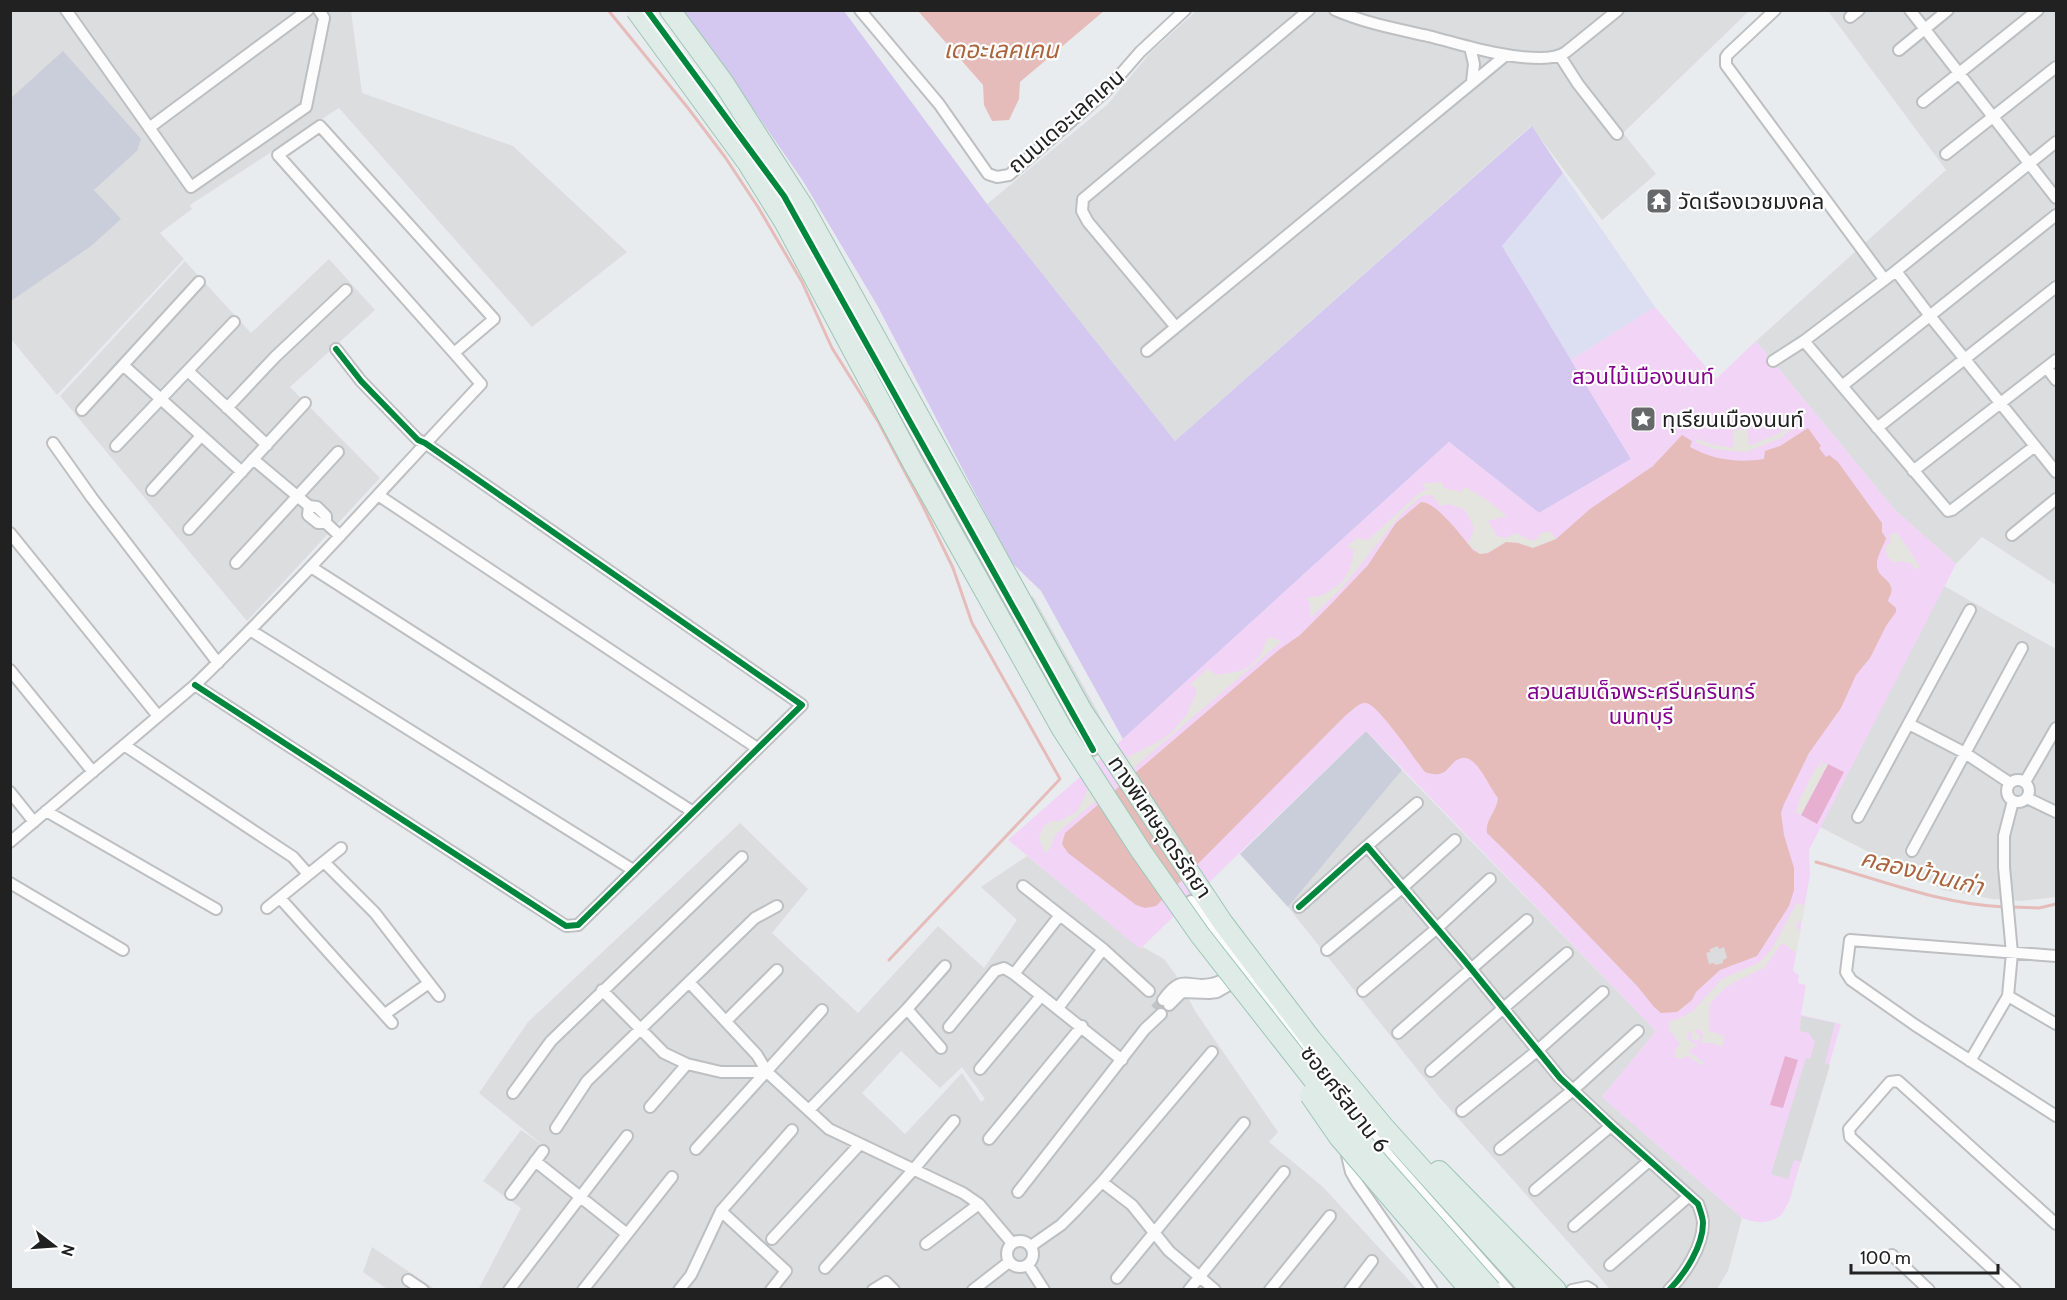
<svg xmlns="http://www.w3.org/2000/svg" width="2067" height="1300" font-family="Cabin,'Noto Sans Thai',sans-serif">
<rect width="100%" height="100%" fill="#e9ecef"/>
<path fill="#dbddde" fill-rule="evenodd" d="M11 11H351L362 93 513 146 627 252 532 327 339 108 190 205 192 209 160 233 184 259 57 395 11 339V301L90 247 120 219 94 190 137 151 63 52 11 98Z
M1196 11H1749L1623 133 1656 174 1602 220 1531 126 1175 441 987 204 1108 104 1149 54Z
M1828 11H2056V585L1982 537 1956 564 1895 510 1756 341 1946 170Z
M329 259 375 310 290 387 380 478 247 621 60 396 185 261 251 333Z
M1944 586 2056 649V897L2020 901 1993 899 1943 890 1820 827Z
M1402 770 1656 1031 1602 1097 1742 1218 1728 1271 1717 1289H1610L1440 1098 1288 907Z
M740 823 808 889 772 933 858 1013 938 926 984 968 1017 920 981 887 1027 856 1140 948 1143 947 1164 959 1176 975 1195 1011 1278 1132 1269 1142 1323 1187 1417 1289 478 1290 521 1208 483 1181 521 1130 544 1146 479 1093 528 1022ZM901 1051 940 1088 962 1067 985 1099 981 1102 962 1073 905 1134 862 1093Z
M372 1247 435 1289H387L363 1272Z"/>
<path fill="#cacdda" d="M63 51 141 139 137 151 94 190 121 219 90 247 11 301V98Z
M1366 731 1402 770 1288 907 1240 854Z"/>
<path fill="#dcdef1" d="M1563 173 1655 307 1571 360 1502 246Z"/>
<path fill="#d4c7f0" d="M678 11H844L987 204 1175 441 1532 126 1563 173 1502 246 1631 459 1539 513 1449 442 1123 739 1041 591 1011 562 877 305 803 181 740 90Z"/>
<path fill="#f2d4f7" d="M1655 307 1716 379 1756 341 1895 510 1956 564 1809 850 1810 875 1793 971 1799 975 1798 983 1806 985 1801 1015 1841 1024 1789 1202C1786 1206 1784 1212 1781 1215 1770 1225 1754 1223 1742 1218L1602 1097 1656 1031 1366 731 1140 949 1008 840 1123 739 1449 442 1539 513 1631 459 1571 360Z"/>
<path fill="#e8b0d0" d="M1828 764 1844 772 1817 824 1801 815Z
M1785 1056 1798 1060 1783 1108 1770 1105Z"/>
<path fill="#d9dadb" d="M1033 596 1105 725 1099 729 1027 599Z
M1801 1016 1835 1023 1825 1063 1830 1065 1801 1162 1794 1160 1788 1179 1771 1174 1806 1058 1810 1059 1815 1042 1809 1033 1800 1031Z"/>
<path fill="#e4e5df" d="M1797 418 1801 421 1781 438 1746 452 1714 449 1695 442 1698 439 1715 445 1733 448V430L1747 429 1749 445H1751L1778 434Z
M1442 482 1444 488 1462 492 1464 487 1471 490 1488 501 1507 516 1488 521 1497 536 1505 538 1516 533 1532 541 1539 537V534L1550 531 1556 539 1533 548 1518 543 1506 542 1488 553 1480 554 1468 544 1473 533V525L1464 509 1448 504 1441 506 1432 495H1427L1420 497 1401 514 1341 589 1310 618V603L1306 598 1323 595 1343 582 1352 563 1354 550 1347 547 1357 538 1368 540 1418 494 1427 489 1422 484Z
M1896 532 1910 551 1920 568 1915 569 1912 564 1902 561 1893 563 1888 557 1885 549V547L1890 543V535Z
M1268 637 1282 641 1124 776 1129 756 1156 743 1171 733 1187 714 1196 694V689L1191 684 1207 669 1217 675 1240 671 1249 667 1262 653Z
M1822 760 1823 761 1820 768 1826 763 1828 764 1801 815 1796 813 1799 801 1811 777Z
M1111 788 1055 835 1051 847 1047 853 1044 851 1039 839 1043 827 1051 821H1059L1077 812 1088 789 1095 791Z
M1796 904 1805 905 1802 921 1797 923 1796 929 1801 930 1796 953 1784 944H1781L1765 967 1727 986 1710 1003 1709 1031 1724 1036 1723 1047 1712 1043H1699L1702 1041 1703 1034 1700 1030 1695 1029V1032L1700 1035V1038L1697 1041 1692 1039 1691 1030 1688 1034V1039L1694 1044H1699L1688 1051 1704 1063 1701 1065 1686 1055 1683 1059 1674 1057 1676 1054 1674 1052 1680 1044 1669 1029V1021L1676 1020 1693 1011 1722 979 1760 962 1772 949Z"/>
<path fill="#e5bcba" d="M918 11H1104L1020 82 1019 99 1009 120 992 121 984 105 983 85Z
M1808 428 1821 446 1819 448 1826 457 1829 455 1838 462 1882 523V532L1886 538C1883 548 1876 556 1877 567 1878 576 1889 579 1891 587 1893 591 1889 597 1888 601L1896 608V612L1886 626 1870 658 1856 675 1841 708 1809 753 1784 804 1781 813 1784 835 1794 868V890L1789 906 1757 956 1720 970 1696 992 1692 1000 1677 1012 1661 1013 1654 1007 1638 987 1542 887 1487 833C1485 819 1497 812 1498 798 1488 786 1477 755 1462 758 1447 761 1450 781 1425 772 1415 760 1379 705 1366 703 1359 702 1352 711 1346 715L1156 906 1145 908 1136 905 1068 853 1062 844 1065 833 1280 649 1300 635 1332 603 1368 565 1396 523 1421 502C1437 502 1462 537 1473 550L1480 554 1488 553 1506 542 1518 543 1533 548 1556 539 1590 509 1653 466 1682 435 1692 441 1690 447C1714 460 1737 463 1764 459L1765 451 1780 446Z"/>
<path fill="#dcdcde" d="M1718 946 1719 949 1724 947 1727 958 1723 960V963L1715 965 1714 963 1709 964 1706 953 1710 952V949Z"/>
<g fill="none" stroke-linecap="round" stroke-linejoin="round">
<path stroke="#e5bcba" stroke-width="3" d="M608 10 688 108 725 157 758 207 802 282 832 348 879 423 923 506 953 568 972 623 1060 779 889 960
M1816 862C1878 879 1939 904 2004 907
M2011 907 2039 908 2056 904"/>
<path stroke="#c1c3c6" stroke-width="10" stroke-dasharray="10 5" stroke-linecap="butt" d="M1155 1009 1163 1000"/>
<g stroke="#bebfc1" stroke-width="14">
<path id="minor" d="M66 10 191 187 306 107 324 18 319 10
M860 10 939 104 988 174 997 177 1009 175 1106 91 1140 52 1185 10
M1335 10C1365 23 1397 29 1428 36 1464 45 1502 58 1540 58 1549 58 1559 57 1566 52L1618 10
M1775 10 1728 54 1726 57V65L1884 279
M1910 10 2056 198
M1850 17 1859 10
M1470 47 1474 64 1472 82
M1899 50 1948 10
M1560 56 1578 84 1617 134
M1923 102 2038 10
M149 128 308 10
M749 148 784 196 1093 750
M1946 154 2056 67
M1896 271 1930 316 2056 472
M1175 326 1088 222 1082 211 1083 199 1309 10
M1804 341 1948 511 1952 510 2035 446
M1147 351 1506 55
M1773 361 1804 341 1896 271 2056 142
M123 365 242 472
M2047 368 2056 380
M188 371 267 445
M1842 386 2056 215
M227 408 275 357 346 290
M82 410 199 282
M1877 428 2056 287
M53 443 92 498 218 663
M116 446 234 322
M253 459 309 506 317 507 326 516V523
M1913 471 2056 360
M152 490 201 436
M378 495 757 748
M309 506 308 515 318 523H326L340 536
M189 529 305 403
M10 533 158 716
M2012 535 2056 499
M236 563 338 452
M311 567 693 812
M250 630 633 870
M10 670 93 772
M195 685 566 926 578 925 802 705 425 443 418 440 361 381 336 349
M1909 724 1965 753 2010 783
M124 745 293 857 308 874
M2007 791a11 11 0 1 1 22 0a11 11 0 1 1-22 0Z
M2025 782 2056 728
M10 792 34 822
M2027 798 2056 812
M46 811 216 909
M1858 817 1970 610
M10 842 195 685C294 589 386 485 481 384L454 353 278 155 320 126 494 319 454 353
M1367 846 1417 803
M1912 851 2022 648
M324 862 375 913 439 996
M10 883 123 950
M1023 886 1103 949 1149 991
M280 898 392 1023
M1191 901 1390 1157 1508 1290
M1299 907 1367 846 1464 960 1560 1078 1611 1126 1698 1204C1700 1210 1703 1217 1703 1223 1703 1246 1685 1274 1669 1290
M267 908 341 848
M1327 950 1402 888 1455 840
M2056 956 1850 940 1846 972 1851 980 1915 1025 2056 1116
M1014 974 1060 915
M689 982 757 1055 767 1072 829 1129 963 1193 979 1204 1012 1243
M602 990 664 1053 687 1064 721 1072H767
M1363 991 1436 929 1490 879
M2008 996 2056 1024
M1163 1000C1183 972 1187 989 1211 984 1219 983 1227 977 1234 974
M1169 1005 1182 992 1209 993 1217 992 1240 979
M1058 1008 1103 949
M907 1009 941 1048
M385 1014 429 983
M726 1021 777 970
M949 1027 995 971 1004 968 1014 974 1122 1060
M1398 1033 1527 920
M1970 1061 2008 996 2012 953 2004 867V836L2013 801
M980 1069 1041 996
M1431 1071 1567 953
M513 1093 551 1041 742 857
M650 1107 687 1064
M809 1110 907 1009 945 966
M1462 1111 1538 1050 1603 992
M556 1128 587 1081 755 918 777 906
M989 1139 1082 1026
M696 1149 822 1010
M1500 1149 1573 1090 1638 1031
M1346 1151 1351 1172 1358 1184 1432 1290
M535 1161 627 1234
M1102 1182 1132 1205 1169 1251 1215 1290
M1535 1190 1611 1126
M1018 1192 1145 1029 1161 1014
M511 1194 543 1151
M721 1211 786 1271 771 1290
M1574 1226 1649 1161
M772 1239 860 1144
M1007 1254a13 13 0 1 1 26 0a13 13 0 1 1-26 0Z
M926 1244 979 1204
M1031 1246 1061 1225 1075 1211 1102 1182 1212 1052
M1892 1255 1929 1290
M1028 1265 1044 1290
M1610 1265 1689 1196
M825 1268 914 1169 954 1121
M1117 1278 1244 1123
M408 1280 423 1290
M509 1290 627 1136
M583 1290 672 1177
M679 1290 691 1275 721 1211 792 1130
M873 1290 886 1282 894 1290
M973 1290 1009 1262
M1189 1290 1284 1172
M1270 1290 1330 1216
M1350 1290 1372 1261
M1572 1290 1587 1287 1592 1290
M2015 1290 1850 1137 1849 1129 1890 1082 1898 1081 2056 1224"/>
</g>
<g stroke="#9cc6b4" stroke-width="22">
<path id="motorway" d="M670 10 723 82 804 208 1082 711 1223 923 1311 1039 1383 1126 1531 1290
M1439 1171 1556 1290"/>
</g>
<use href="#minor" stroke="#fcfcfd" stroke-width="10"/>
<use href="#motorway" stroke="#dfebe7" stroke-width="20"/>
<g stroke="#9cc6b4" stroke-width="22" stroke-linecap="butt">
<path id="motorway-bridge" d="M636 10 747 162 785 223 914 465 1062 729 1141 851 1200 935 1377 1161 1491 1290
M1310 1095 1339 1137 1470 1290"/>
</g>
<use href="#motorway-bridge" stroke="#dfebe7" stroke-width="20"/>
<g stroke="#fff" stroke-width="10">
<path id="cycleway" d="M647 10 784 196 1093 750
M195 685 566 926 578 925 802 705 425 443 418 440 361 381 336 349
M1299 907 1367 846 1464 960 1560 1078 1611 1126 1698 1204C1700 1210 1703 1217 1703 1223 1703 1246 1685 1274 1669 1290"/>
</g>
<use href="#cycleway" stroke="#00873e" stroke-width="6"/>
</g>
<defs>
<g id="temple-square" transform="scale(1.35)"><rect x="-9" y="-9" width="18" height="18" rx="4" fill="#676869" stroke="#fff"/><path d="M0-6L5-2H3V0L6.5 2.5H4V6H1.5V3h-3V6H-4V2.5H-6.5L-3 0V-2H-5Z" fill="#fff"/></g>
<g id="sight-square" transform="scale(1.35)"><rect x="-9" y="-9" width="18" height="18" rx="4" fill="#676869" stroke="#fff"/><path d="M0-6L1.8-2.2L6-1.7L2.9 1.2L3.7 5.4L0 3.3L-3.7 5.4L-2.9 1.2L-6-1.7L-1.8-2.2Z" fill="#fff"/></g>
</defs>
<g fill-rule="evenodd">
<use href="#temple-square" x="1659" y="201"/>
<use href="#sight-square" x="1643" y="419"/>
</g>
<g text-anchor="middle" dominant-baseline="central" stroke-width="4.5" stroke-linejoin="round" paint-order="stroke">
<g font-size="22" fill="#212121" stroke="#fff">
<text transform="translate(1066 121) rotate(-41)">ถนนเดอะเลคเคน</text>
<text transform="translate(1160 827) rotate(56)">ทางพิเศษอุดรรัถยา</text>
<text transform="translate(1345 1099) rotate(52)">ซอยศรีสมาน 6</text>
</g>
<g font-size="22" fill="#212121" stroke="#fff" text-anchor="start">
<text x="1678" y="201">วัดเรืองเวชมงคล</text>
<text x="1662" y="419">ทุเรียนเมืองนนท์</text>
</g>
<g font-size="22" fill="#83018c" stroke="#fff">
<text x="1643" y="376">สวนไม้เมืองนนท์</text>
<text x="1641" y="691">สวนสมเด็จพระศรีนครินทร์<tspan x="1641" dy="25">นนทบุรี</tspan></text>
</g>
<g font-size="24" font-style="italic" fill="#aa643e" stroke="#fff">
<text x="1001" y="49">เดอะเลคเคน</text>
<text transform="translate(1922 872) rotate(14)">คลองบ้านเก่า</text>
</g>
</g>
<rect width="2067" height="1300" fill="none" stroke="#212121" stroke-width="24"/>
<g transform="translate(54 1246) rotate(107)" stroke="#ffffff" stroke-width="4.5" paint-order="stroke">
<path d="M0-4.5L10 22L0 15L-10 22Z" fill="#212121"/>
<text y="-9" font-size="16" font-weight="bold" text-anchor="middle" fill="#212121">N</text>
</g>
<path d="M1851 1264v9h147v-9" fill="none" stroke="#212121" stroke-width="3"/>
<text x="1860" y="1264" font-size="18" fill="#212121" stroke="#ffffff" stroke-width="4.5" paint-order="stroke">100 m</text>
</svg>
